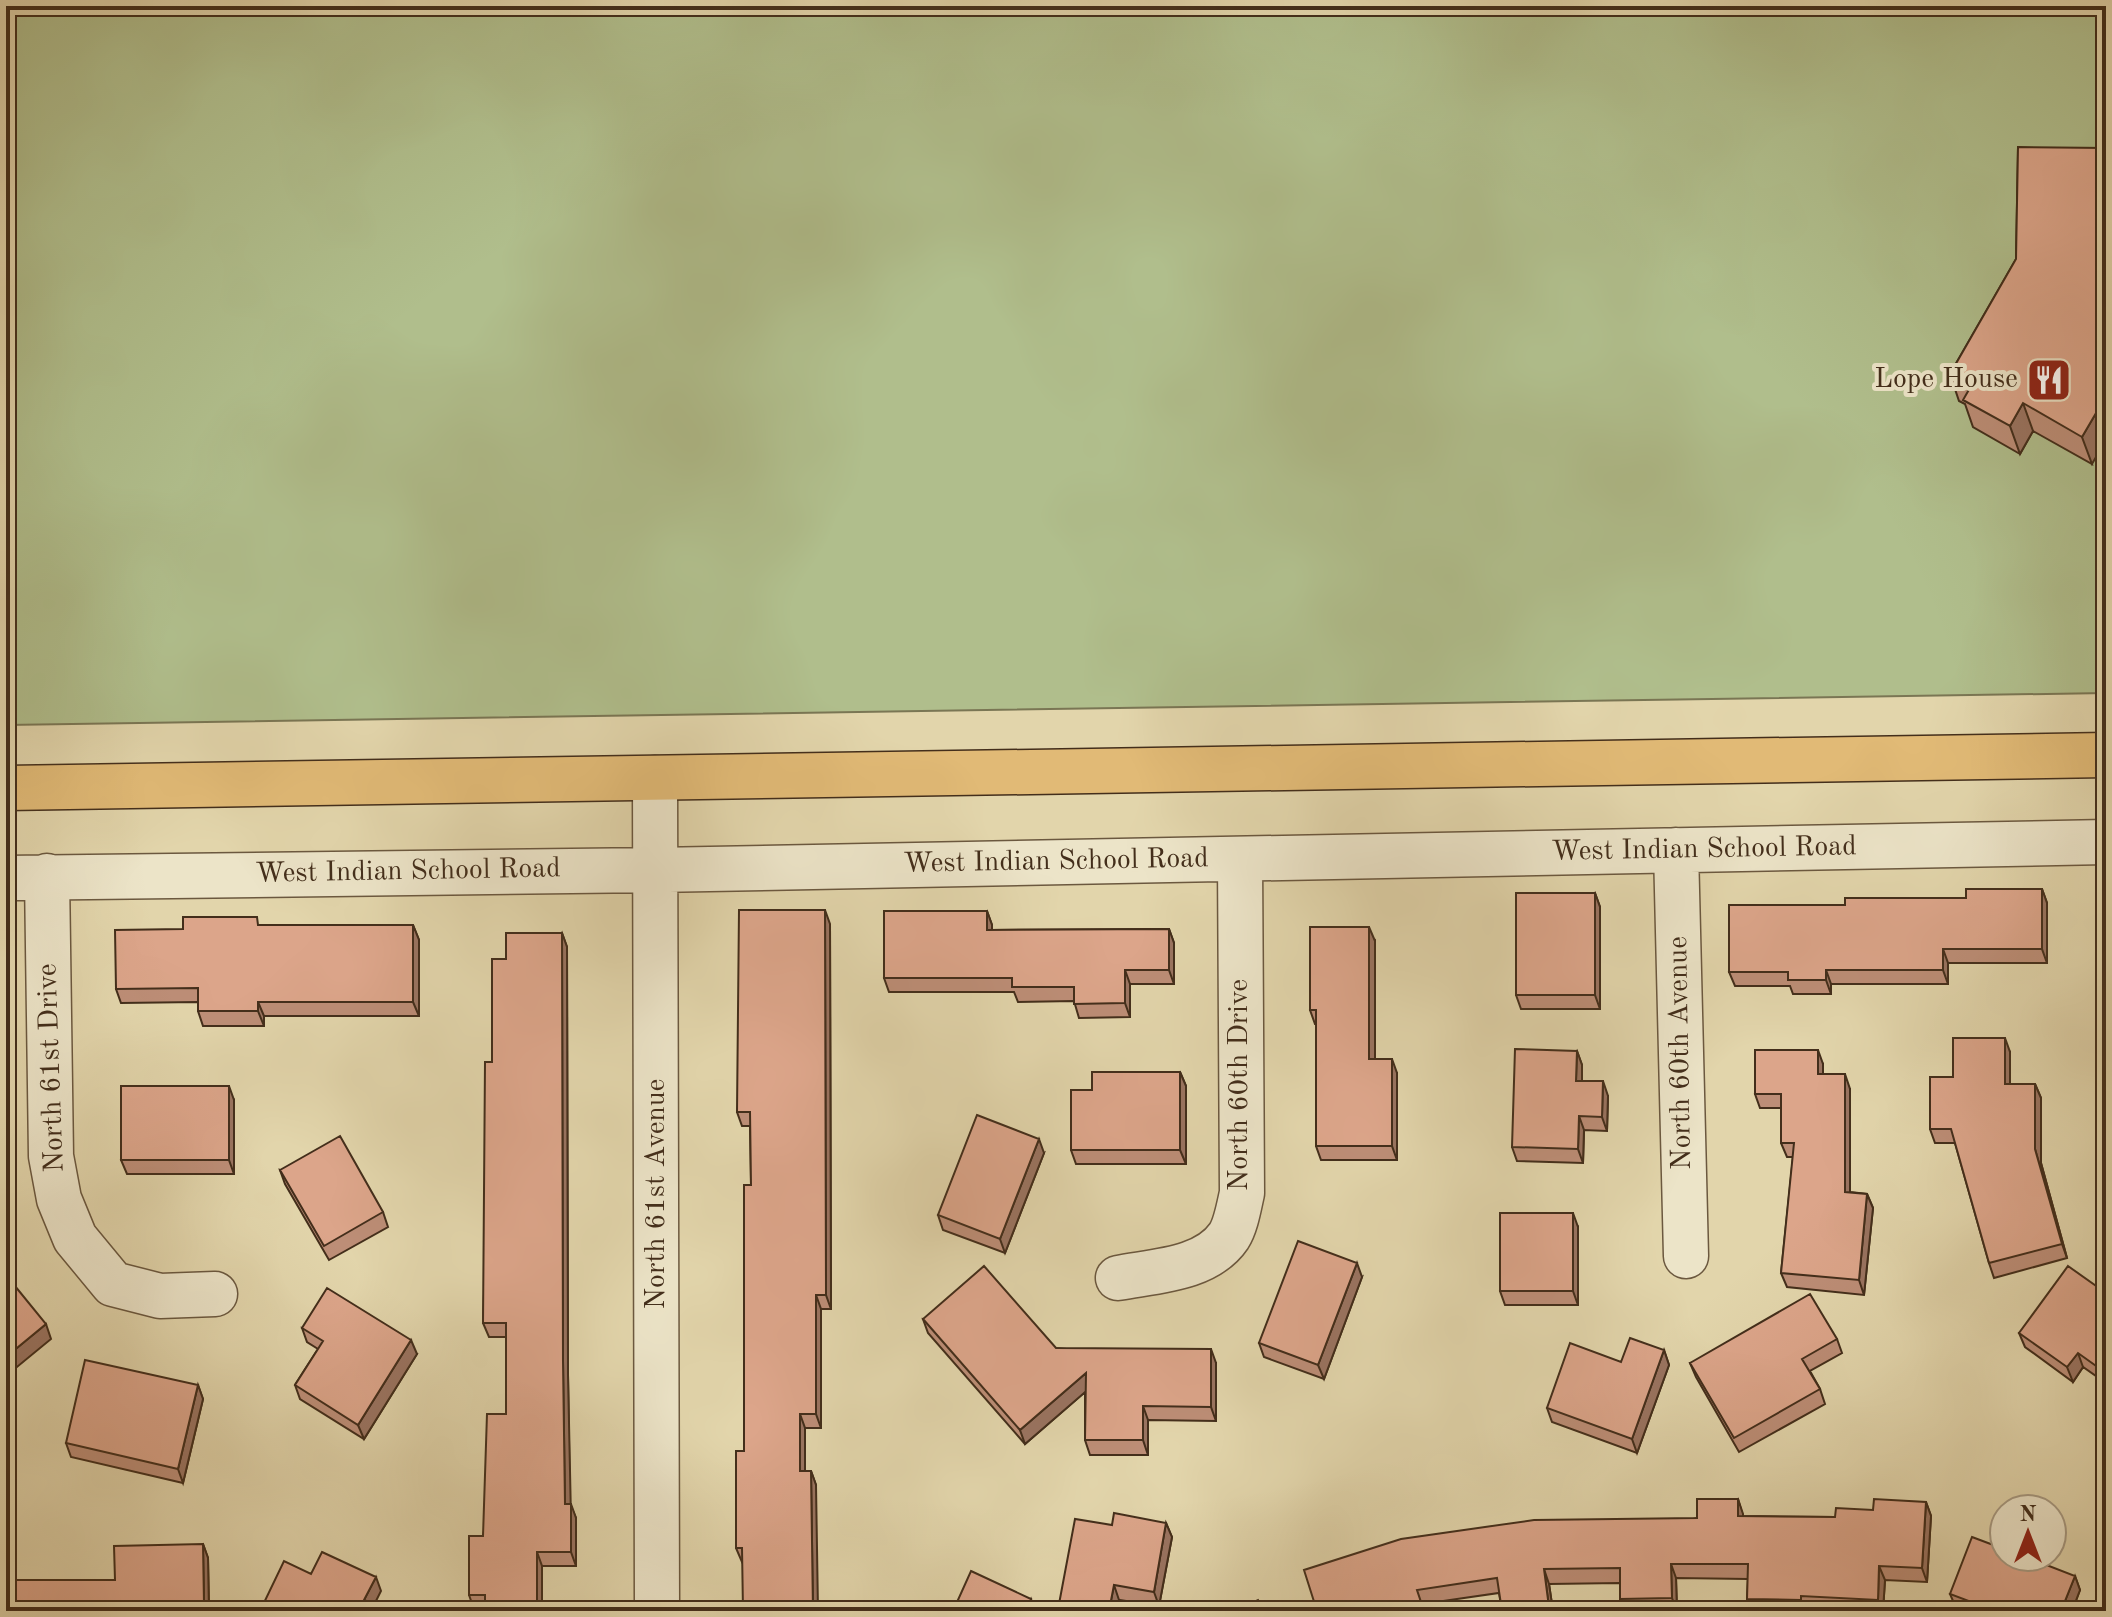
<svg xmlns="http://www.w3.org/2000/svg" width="2112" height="1617" font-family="'Old Standard TT',serif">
<rect width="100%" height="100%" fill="#e2d5ab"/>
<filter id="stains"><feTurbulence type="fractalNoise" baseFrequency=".0025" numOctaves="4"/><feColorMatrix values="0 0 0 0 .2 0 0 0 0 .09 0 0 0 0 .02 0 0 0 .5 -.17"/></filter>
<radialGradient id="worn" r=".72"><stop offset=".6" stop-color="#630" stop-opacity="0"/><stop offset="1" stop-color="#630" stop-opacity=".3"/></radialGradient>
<path fill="#b0be8c" stroke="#7a7654" stroke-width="2" d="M6 6H2106V693L6 725Z"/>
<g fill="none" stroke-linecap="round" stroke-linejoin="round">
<g stroke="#6b583f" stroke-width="47">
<path id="minor" d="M655 778 657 1611
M1676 850 1686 1256
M47 876 51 1156 59 1199 75 1238 113 1284 160 1296 215 1294
M6 878 655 870 2106 842
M1118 1278C1154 1271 1206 1270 1229 1236 1236 1225 1239 1206 1242 1193L1240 859"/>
</g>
<g stroke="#432e1b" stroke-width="47">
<path id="major" d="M6 788 2106 755"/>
</g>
<use href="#minor" stroke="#ece4c8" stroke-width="44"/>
<use href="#major" stroke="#e1ba76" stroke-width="44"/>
</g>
<path fill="#bd8e77" stroke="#432e1b" stroke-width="2" d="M15 6H44L43 14Z
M2018 147 2092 464 2033 431 2020 454 1973 427 1965 404 1959 401 1950 374 2016 259Z
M2042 889 2047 903V963H1948V984H1831V994H1793L1790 986H1735L1729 972 1845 905 1966 898Z
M1595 893 1600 907V1009H1521L1516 995Z
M987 911 992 925V930L1169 929 1174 943V984H1130V1017L1079 1018 1074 1001 1018 1002 1014 992H889L884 978Z
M830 924 831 1309H821V1428H805V1471H811L816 1485 742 1562 736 1548 744 1451 751 1185 750 1126H742L737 1112Z
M261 925H413L419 940V1016H264V1026H203L198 1011V1002L121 1003 116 989 183 929Z
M562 933 567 947 568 1375 570 1504 576 1518V1566H542V1611L474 1609 469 1595 483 1536 506 1414V1337H489L483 1323 492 1062Z
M1375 941V1059L1397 1073V1160H1321L1316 1146V1024H1315L1310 1010Z
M1577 1051 1582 1065V1081L1608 1096 1607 1131 1584 1130 1583 1163 1517 1161 1512 1147Z
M2010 1052V1084H2035L2041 1098V1163L2067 1258 1994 1278 1989 1263 1955 1143H1935L1930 1129 1953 1077Z
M1823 1064V1074L1850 1089V1192L1867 1194 1873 1208 1864 1295 1787 1287 1781 1273 1793 1157H1787L1781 1143V1108H1760L1755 1094Z
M1180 1072 1186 1086V1164H1076L1071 1150 1092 1090Z
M234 1100V1174H127L121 1160Z
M1044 1153 1005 1253 943 1230 938 1215Z
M280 1170 383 1212 388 1227 329 1260 285 1184Z
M1578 1227V1305H1505L1500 1291Z
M1362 1277 1324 1379 1264 1357 1259 1343Z
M2106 1293V1383L2083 1367 2073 1382 2025 1347 2019 1333Z
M923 1319 1056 1348 1216 1363V1421L1148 1420V1455H1090L1085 1440V1392L1025 1444 928 1333Z
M302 1328 417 1354 364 1439 300 1399 295 1385 318 1349 307 1342Z
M1837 1339 1842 1353 1810 1371 1820 1389 1825 1404 1739 1452 1696 1377 1690 1363Z
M1664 1350 1669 1365 1637 1453 1552 1422 1547 1408 1621 1362Z
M198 1385 203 1399 183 1483 71 1457 66 1443Z
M1738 1499 1743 1516 1835 1517 1926 1502 1931 1516 1927 1582 1885 1580 1883 1611 1806 1610V1611H1752L1747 1599 1748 1579 1676 1578 1677 1611H1624L1620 1599V1583L1549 1584 1553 1611H1502L1499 1593 1422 1604 1424 1611H1317L1697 1518Z
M1166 1523 1172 1537 1159 1606 1119 1600 1117 1611H1062L1059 1604 1112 1525Z
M203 1544 208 1558 209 1611H6L115 1580Z
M2075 1576 2080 1590 2072 1611H1963L1956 1608 1950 1594Z"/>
<path fill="#9a7461" stroke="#432e1b" stroke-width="2" d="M2106 396V440L2092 464 2082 437Z
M2023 403 2033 431 2020 454 2010 426Z
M2042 889 2047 903V963L2042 949Z
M1595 893 1600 907V1009L1595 995Z
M825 910 830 924 831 1309 826 1295Z
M987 911 992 925V944L987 930Z
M413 925 419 940V1016L413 1002Z
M1369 927 1375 941V1073L1369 1059Z
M1169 929 1174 943V984L1169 970Z
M562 933 567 947 568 1375 571 1518 565 1504 563 1361Z
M1943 949 1948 963V984L1943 970Z
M1125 970 1130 984V1017L1125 1003Z
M1826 970 1831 984V994L1826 980Z
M258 1002 264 1016V1026L258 1011Z
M2005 1038 2010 1052V1098L2005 1084Z
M1818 1050 1823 1064V1089L1818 1074Z
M1577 1051 1582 1065V1095L1576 1081Z
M1392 1059 1397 1073V1160L1392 1146Z
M1180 1072 1186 1086V1164L1180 1150Z
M1845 1074 1850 1089V1206L1845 1192Z
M1603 1081 1608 1096 1607 1131 1602 1117Z
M2035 1084 2041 1098V1163L2067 1258 2062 1244 2035 1149Z
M229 1086 234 1100V1174L229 1160Z
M1579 1116 1584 1130 1583 1163 1578 1149Z
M1039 1139 1044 1153 1005 1253 1000 1239Z
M1867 1194 1873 1208 1864 1295 1859 1280Z
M1573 1213 1578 1227V1305L1573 1291Z
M1357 1263 1362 1277 1324 1379 1318 1365Z
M816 1295 821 1309V1428L816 1414Z
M46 1324 51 1339 6 1376V1357Z
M411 1340 417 1354 364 1439 358 1425Z
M1211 1349 1216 1363V1421L1211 1407Z
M1664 1350 1669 1365 1637 1453 1632 1439Z
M2078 1353 2083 1367 2073 1382 2067 1367Z
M1086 1373 1091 1387 1025 1444 1020 1430Z
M198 1385 203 1399 183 1483 178 1469Z
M1143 1406 1148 1420V1455L1143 1440Z
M800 1414 805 1428V1485L800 1471Z
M811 1471 816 1485 818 1611H813Z
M1738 1499 1743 1514V1530L1738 1516Z
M1926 1502 1931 1516 1927 1582 1922 1568Z
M571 1504 576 1518V1566L571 1552Z
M1166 1523 1172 1537 1159 1606 1154 1592Z
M203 1544 208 1558 209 1611H207L204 1604Z
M537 1552 542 1566V1611H537Z
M1671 1564 1676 1578 1677 1611 1672 1598Z
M1879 1566 1885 1580 1883 1611H1881L1878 1600Z
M1544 1569 1549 1584 1553 1611H1550L1549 1607Z
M2075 1576 2080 1590 2072 1611H2061Z
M376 1577 381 1591 371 1611 364 1600Z
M1114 1585 1119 1600 1117 1611H1109Z
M1031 1599 1035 1611H1025Z"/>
<path fill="#dca58a" stroke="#432e1b" stroke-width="2" d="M2018 147 2106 148V396L2082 437 2023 403 2010 426 1963 400 1971 386 1950 374 2016 259Z
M1966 889H2042V949H1943V970H1826V980H1788V972H1729V905H1845V898H1966Z
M1516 893H1595V995H1516Z
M739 910H825L826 1295H816V1414H800V1471H811L813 1611H743L742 1548H736V1451H744V1185H751L750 1112H737Z
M884 911H987V930L1169 929V970H1125V1003L1074 1004V987H1012V978H884Z
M183 917H257L258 925H413V1002H258V1011H198V988L116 989 115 930 183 929Z
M1310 927H1369V1059H1392V1146H1316V1010H1310Z
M506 933H562L563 1361 565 1504H571V1552H537V1611H485V1595H469V1536H483L487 1414H506V1323H483L485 1062H492V959H506Z
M1953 1038H2005V1084H2035V1149L2062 1244 1989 1263 1951 1129H1930V1077H1953Z
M1515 1049 1577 1051 1576 1081H1603L1602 1117 1579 1116 1578 1149 1512 1147Z
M1755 1050H1818V1074H1845V1192L1867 1194 1859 1280 1781 1273 1794 1143H1781V1094H1755Z
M1092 1072H1180V1150H1071V1090H1092Z
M121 1086H229V1160H121Z
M977 1115 1039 1139 1000 1239 938 1215Z
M340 1136 383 1212 324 1246 280 1170Z
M1500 1213H1573V1291H1500Z
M1298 1241 1357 1263 1318 1365 1259 1343Z
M984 1266 1056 1348 1211 1349V1407L1143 1406V1440H1085L1086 1373 1020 1430 923 1319Z
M2068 1266 2106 1293V1373L2078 1353 2067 1367 2019 1333Z
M6 1275 46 1324 6 1357Z
M327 1288 411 1340 358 1425 295 1385 323 1341 302 1328Z
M1810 1294 1837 1339 1802 1359 1820 1389 1734 1438 1690 1363Z
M1630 1338 1664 1350 1632 1439 1547 1408 1570 1343 1621 1362Z
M85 1360 198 1385 178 1469 66 1443Z
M1697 1499H1738V1516L1835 1517 1836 1508 1873 1510 1874 1499 1926 1502 1922 1568 1879 1566 1878 1600 1801 1596V1600L1747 1599 1748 1564H1671L1672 1598 1620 1599V1568L1544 1569 1549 1607 1524 1611H1502L1497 1578 1417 1590 1424 1611H1369L1368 1609 1362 1611H1317L1304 1570 1401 1539 1534 1520 1697 1518Z
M1114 1513 1166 1523 1154 1592 1114 1585 1109 1611H1100L1059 1604 1075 1519 1112 1525Z
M1972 1537 2004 1549V1557H2026L2075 1576 2061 1611H1995L1950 1594Z
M203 1544 204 1604H164V1611H6V1580H115L114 1546Z
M322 1552 376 1577 364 1600 388 1611H260L284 1561 311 1574Z
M971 1571 1031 1599 1025 1611H953Z
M1258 1600 1264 1611H1235Z"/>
<defs>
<g id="restaurant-square" transform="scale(2.3)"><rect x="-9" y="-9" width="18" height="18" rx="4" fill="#8f2418" stroke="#ece4c8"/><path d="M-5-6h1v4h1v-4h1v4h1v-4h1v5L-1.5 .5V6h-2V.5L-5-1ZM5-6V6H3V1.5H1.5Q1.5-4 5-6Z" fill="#fff"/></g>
</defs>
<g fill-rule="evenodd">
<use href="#restaurant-square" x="2049" y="380"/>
</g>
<g text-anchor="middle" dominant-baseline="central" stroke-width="8" stroke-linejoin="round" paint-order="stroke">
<g font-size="28" fill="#432e1b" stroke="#ece4c8" text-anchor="end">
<text x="2018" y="380">Lope House</text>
</g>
<g font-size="28" fill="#432e1b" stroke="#ece4c8">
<text transform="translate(1704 850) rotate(-1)">West Indian School Road</text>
<text transform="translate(1056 862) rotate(-1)">West Indian School Road</text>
<text transform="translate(408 872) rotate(-1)">West Indian School Road</text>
<text transform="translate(1681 1053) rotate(-91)">North 60th Avenue</text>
<text transform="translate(52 1068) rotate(-92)">North 61st Drive</text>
<text transform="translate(1240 1085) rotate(-90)">North 60th Drive</text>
<text transform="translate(657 1194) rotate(-90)">North 61st Avenue</text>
</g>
</g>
<rect width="2112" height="1617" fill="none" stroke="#e2d5ab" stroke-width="32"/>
<rect x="8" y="8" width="2096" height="1601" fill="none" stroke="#432e1b" stroke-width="4"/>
<rect x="16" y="16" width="2080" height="1585" fill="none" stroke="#432e1b" stroke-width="2"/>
<g transform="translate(2028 1533)"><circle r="38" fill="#ece4c8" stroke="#a89b83" stroke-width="2"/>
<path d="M0-6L14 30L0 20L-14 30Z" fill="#8f2418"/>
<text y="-12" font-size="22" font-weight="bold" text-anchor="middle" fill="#432e1b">N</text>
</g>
<rect width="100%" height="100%" filter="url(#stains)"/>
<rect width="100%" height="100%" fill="url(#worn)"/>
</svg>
